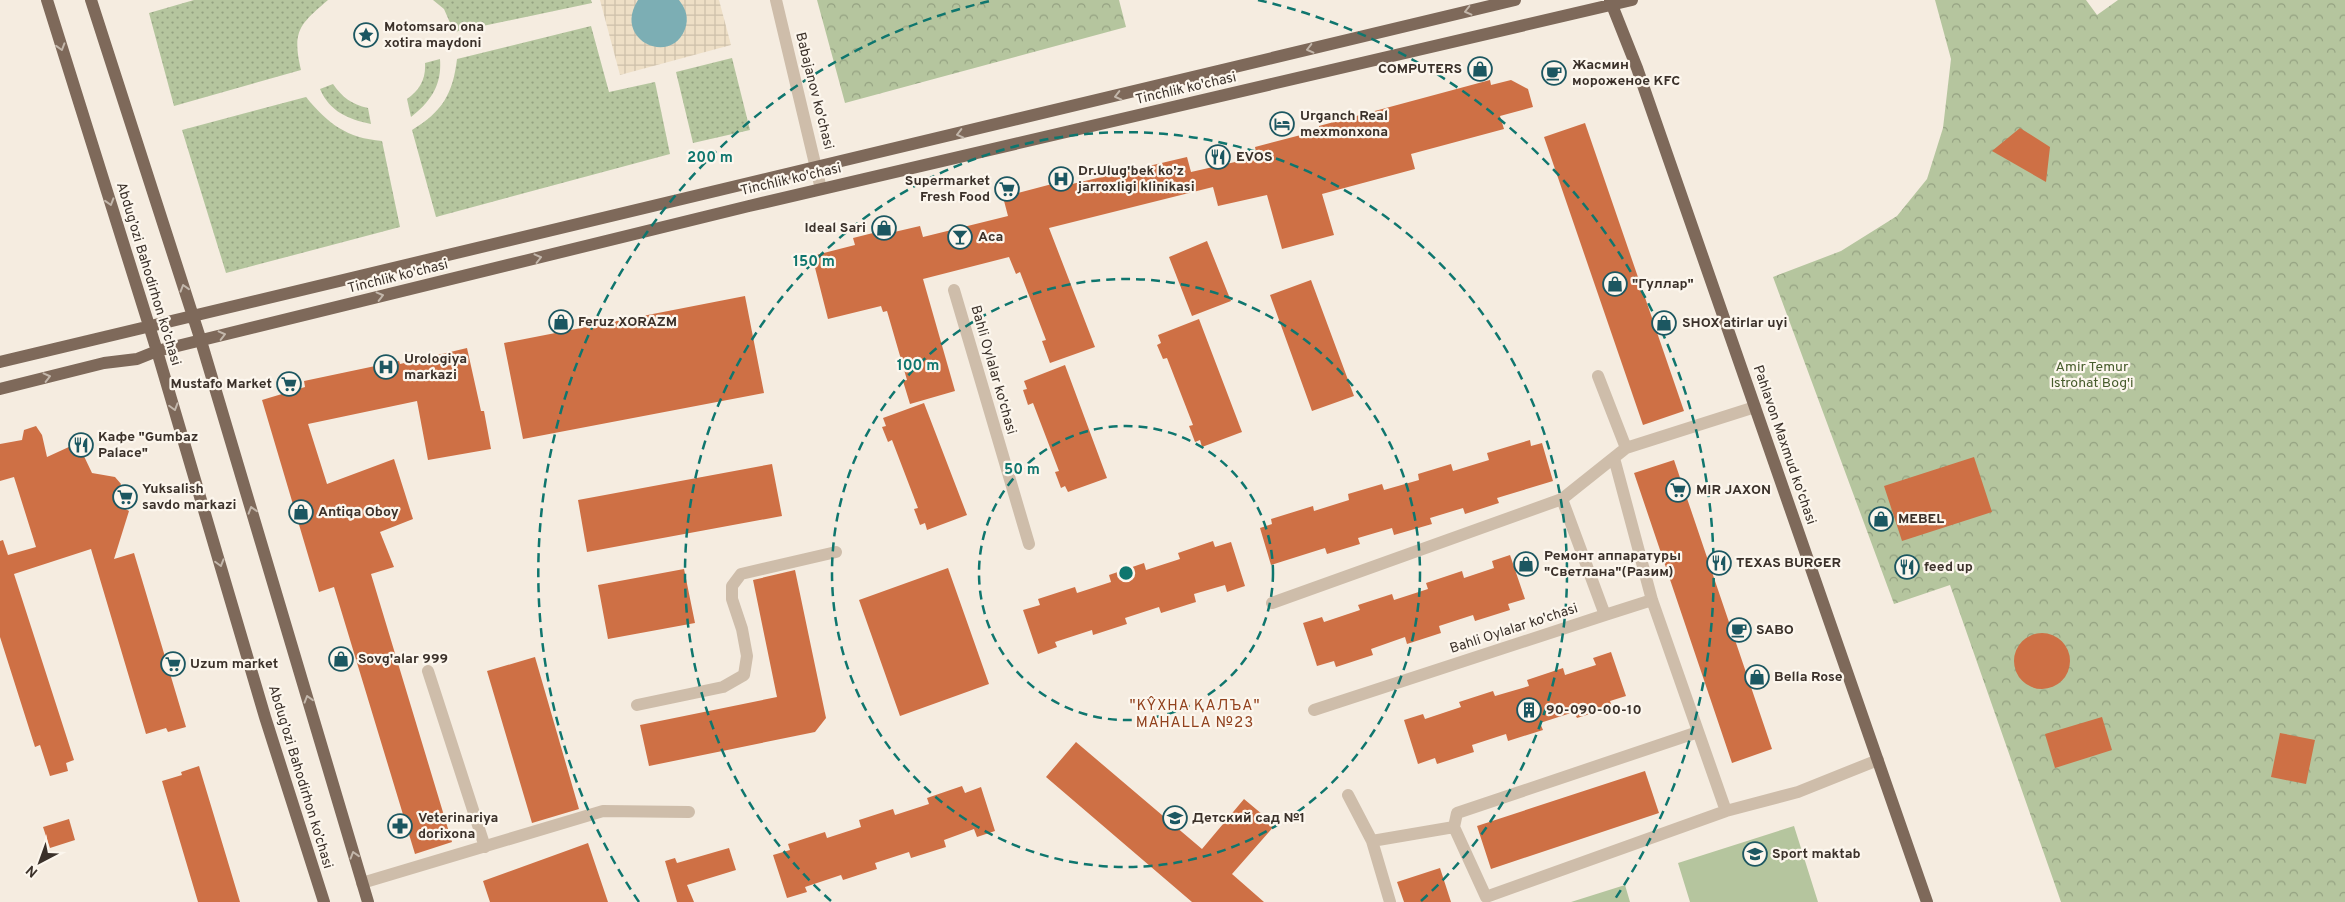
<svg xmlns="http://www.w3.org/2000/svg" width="2345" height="902" font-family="Overpass,sans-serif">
<defs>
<pattern id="grass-dots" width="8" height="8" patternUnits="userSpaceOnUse" patternTransform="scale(1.25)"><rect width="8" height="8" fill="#b5c59e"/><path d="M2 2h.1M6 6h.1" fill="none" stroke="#94a181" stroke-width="1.8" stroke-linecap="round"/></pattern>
<pattern id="park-crowns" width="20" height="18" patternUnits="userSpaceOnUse" patternTransform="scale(1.25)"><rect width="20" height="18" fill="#b5c59e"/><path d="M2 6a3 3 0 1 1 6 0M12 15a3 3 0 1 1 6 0" fill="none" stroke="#94a181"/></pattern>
<pattern id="plaza-grid" width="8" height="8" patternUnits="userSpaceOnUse" patternTransform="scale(1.25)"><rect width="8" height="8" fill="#eedfc6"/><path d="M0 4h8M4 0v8" fill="none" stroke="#cdc0aa"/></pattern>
</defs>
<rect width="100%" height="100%" fill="#f5ece0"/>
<path fill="url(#grass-dots)" d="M194 0H328C299 25 292 31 301 70L174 106 149 13Z
M433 0H591L592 3 454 32 444 9Z
M591 26 609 92 655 82 670 154 436 217 412 130C442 112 453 94 457 59Z
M732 58 750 130 693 143 676 72Z
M440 59C442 85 431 101 411 117L407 99C420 90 426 79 425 63Z
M333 84C343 98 351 104 368 108L371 124C348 119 330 112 320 89Z
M306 97C328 124 347 138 382 141L400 227 226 273 182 130Z"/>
<path fill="url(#park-crowns)" d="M817 0H1119L1126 27 845 103Z
M1935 0H2086L2097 15 2118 0H2345V902H2061L1950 585 1894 604 1773 277 1841 251 1897 216 1927 179 1943 128 1951 59Z"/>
<path fill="#b5c59e" d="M1794 826 1818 902H1690L1678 863Z
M1625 885 1630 902H1571Z"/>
<path fill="url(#plaza-grid)" d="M600 0H719L731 45 620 75Z"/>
<path fill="#7caeb4" d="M638 0H679C686 9 689 18 685 29 671 67 612 40 638 0Z"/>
<path fill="#ce7045" d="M1490 80 1491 85 1511 80 1528 89 1533 107 1500 116 1504 129 1411 154 1415 169 1322 194 1334 235 1282 249 1267 195 1218 206 1213 187 1049 228 1095 347 1050 363 1042 341 1046 340 1020 272 1016 274 1009 257 923 279 955 391 910 404 903 381 907 380 887 311 883 312 881 306 828 319 812 256 855 245 853 238 889 229 890 233 920 226 923 237 1008 216 1003 197 1071 179 1072 184 1187 157 1191 172 1257 157 1255 147 1320 130 1319 126Z
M1585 123 1684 411 1643 425 1544 137Z
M2020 128 2050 147 2046 182 1992 151Z
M1207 241 1231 301 1192 316 1169 257Z
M1311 280 1354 396 1312 411 1270 295Z
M745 296 764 393 523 439 504 343Z
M1199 319 1242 432 1202 447 1200 440 1195 442 1189 426 1193 425 1167 358 1163 359 1157 345 1161 343 1158 335Z
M467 348 481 411H484L491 449 428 460 417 401 308 424 327 484 394 459 413 519 380 532 394 567 371 574 452 842 415 854 334 587 319 592 262 400 305 387 304 381 399 361 400 364Z
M1065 365 1107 478 1068 492 1065 486 1061 488 1055 472 1059 471 1033 403 1028 405 1023 390 1027 389 1024 381Z
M924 403 967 515 927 530 925 523 920 525 914 509 918 508 892 440 888 442 882 427 886 426 883 418Z
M36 426 42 435 47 457 71 446 82 452 92 473 115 477 121 484 118 492 124 508 129 511 114 559 134 553 186 727 168 732 166 728 146 734 91 549 14 574 74 760 66 763 68 771 50 776 40 745 35 747 0 637V541L3 540 8 555 36 547 14 477 0 481V444L22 440 24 430Z
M1530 440 1531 446 1542 443 1553 481 1497 498 1499 503 1465 514 1463 508 1430 518 1432 524 1394 535 1392 528 1358 538 1360 544 1327 554 1325 548 1271 565 1260 528 1272 524 1271 519 1313 506 1314 511 1349 500 1348 494 1382 484 1384 490 1419 480 1418 474 1451 464 1453 471 1489 460 1487 453Z
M1974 457 1992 512 1902 541 1884 486Z
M1674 460 1772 749 1732 763 1634 473Z
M772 464 782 516 587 552 578 500Z
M1213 541 1215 547 1231 542 1245 586 1227 592 1225 585 1194 594 1196 602 1161 613 1159 607 1125 618 1127 624 1093 635 1092 630 1055 642 1057 647 1038 654 1023 610 1040 605 1038 599 1075 587 1077 593 1111 582 1109 575 1144 563 1146 570 1180 559 1178 553Z
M1510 555 1525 599 1508 604 1510 610 1475 621 1473 615 1439 626 1441 633 1407 644 1405 637 1371 649 1373 655 1336 667 1334 661 1317 666 1303 623 1322 617 1324 622 1360 610 1358 605 1392 594 1394 600 1428 589 1426 583 1462 571 1464 578 1494 568 1492 561Z
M948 568 989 684 900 716 859 600Z
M684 569 695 623 608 639 598 585Z
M795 570 826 718 815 732 649 766 640 725 777 697 753 580Z
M2014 661a28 28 0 1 1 56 0a28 28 0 1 1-56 0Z
M1611 652 1626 696 1610 701 1612 707 1577 718 1574 712 1540 723 1543 730 1508 741 1506 734 1472 745 1474 752 1437 764 1435 758 1418 764 1404 720 1423 714 1425 719 1461 707 1459 702 1493 691 1495 696 1529 686 1527 680 1563 668 1565 675 1596 665 1593 658Z
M535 657 579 809 532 823 487 671Z
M2102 717 2112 750 2055 768 2045 734Z
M2280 733 2315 740 2306 784 2271 777Z
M1076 742 1202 849 1244 799 1275 825 1232 874 1264 902H1192L1046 777Z
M199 766 240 902H198L162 781 182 775 181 772Z
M1645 771 1659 813 1491 869 1477 826Z
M962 786 965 793 981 787 995 831 977 837 974 829 944 840 946 847 911 858 909 852 875 863 877 869 843 880 841 875 805 887 807 892 787 898 773 855 790 850 788 844 825 832 827 838 861 827 859 820 893 809 895 815 929 804 927 798Z
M69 819 75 840 50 848 43 827Z
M588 843 608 902H490L483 881Z
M729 848 736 870 687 885 694 902H677L665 861 675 858 677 863Z
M1440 868 1451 902H1404L1397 882Z"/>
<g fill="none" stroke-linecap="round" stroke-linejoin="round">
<path stroke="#cebdaa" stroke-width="12" d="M776 0 821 189
M954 290 1029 544
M1598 376 1626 448 1755 407
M1614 458 1652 600 1726 811
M1272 603 1562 499 1626 448
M1605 615 1652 600
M428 671 485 847
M637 705 723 687 744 675 747 656 742 629 732 599V586L741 574 836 552
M1314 710 1605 615 1562 499
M1348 795 1372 841
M1454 827 1457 813 1698 732
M362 883 603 811 689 812
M1390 902 1372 841 1454 827 1486 897 1726 811 1798 792 1878 760"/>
<path stroke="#7e695a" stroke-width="12" d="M47 0 157 351 265 717 324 902
M91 0 201 341 368 902
M1610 0 1637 68 1927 902
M0 362 1515 0
M0 389 104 363 137 359 157 351 749 206 1632 0"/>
</g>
<defs><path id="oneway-chevron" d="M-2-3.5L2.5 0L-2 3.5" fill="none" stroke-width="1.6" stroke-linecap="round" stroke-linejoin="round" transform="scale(1.25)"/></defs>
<g stroke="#c3b7ab">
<use href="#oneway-chevron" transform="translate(1468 11) rotate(166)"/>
<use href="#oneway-chevron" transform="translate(61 47) rotate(73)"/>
<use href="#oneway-chevron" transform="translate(1310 49) rotate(166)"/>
<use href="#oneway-chevron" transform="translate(1118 96) rotate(166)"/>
<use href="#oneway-chevron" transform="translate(960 134) rotate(166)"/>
<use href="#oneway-chevron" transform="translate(110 202) rotate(73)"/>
<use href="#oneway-chevron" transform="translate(538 258) rotate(-14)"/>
<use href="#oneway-chevron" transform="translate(184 288) rotate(-107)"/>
<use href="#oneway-chevron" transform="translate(380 296) rotate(-14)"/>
<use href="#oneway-chevron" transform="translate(222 335) rotate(-14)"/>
<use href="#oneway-chevron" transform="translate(47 377) rotate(-14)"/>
<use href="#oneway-chevron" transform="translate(174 407) rotate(74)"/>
<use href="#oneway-chevron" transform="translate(252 510) rotate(-107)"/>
<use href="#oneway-chevron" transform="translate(220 563) rotate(74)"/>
<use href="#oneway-chevron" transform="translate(308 699) rotate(-107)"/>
<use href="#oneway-chevron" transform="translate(354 855) rotate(-107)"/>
</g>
<g fill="none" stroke="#0f766e" stroke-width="2.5" stroke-dasharray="9 6">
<circle cx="1126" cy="573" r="147"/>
<circle cx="1126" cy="573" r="294"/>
<path d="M831 901A441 441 0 1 1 1421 901"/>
<path d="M639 902A588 588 0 0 1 994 0M1258 0A588 588 0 0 1 1613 902"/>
</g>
<defs>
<g id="sight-ring" transform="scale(1.25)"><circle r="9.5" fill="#fcf6ed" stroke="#1c5761" stroke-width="1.5"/><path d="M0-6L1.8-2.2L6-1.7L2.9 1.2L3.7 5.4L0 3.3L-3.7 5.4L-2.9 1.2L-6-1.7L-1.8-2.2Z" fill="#1c5761"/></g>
<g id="shop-ring" transform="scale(1.25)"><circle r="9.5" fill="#fcf6ed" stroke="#1c5761" stroke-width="1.5"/><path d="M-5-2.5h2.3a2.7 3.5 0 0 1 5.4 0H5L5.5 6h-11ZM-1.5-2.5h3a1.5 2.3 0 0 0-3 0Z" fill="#1c5761"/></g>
<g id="cafe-ring" transform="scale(1.25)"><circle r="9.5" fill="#fcf6ed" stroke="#1c5761" stroke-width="1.5"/><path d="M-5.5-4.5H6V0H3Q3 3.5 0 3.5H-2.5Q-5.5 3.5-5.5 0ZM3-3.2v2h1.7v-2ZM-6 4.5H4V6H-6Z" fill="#1c5761"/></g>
<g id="hotel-ring" transform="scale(1.25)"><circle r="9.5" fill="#fcf6ed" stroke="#1c5761" stroke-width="1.5"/><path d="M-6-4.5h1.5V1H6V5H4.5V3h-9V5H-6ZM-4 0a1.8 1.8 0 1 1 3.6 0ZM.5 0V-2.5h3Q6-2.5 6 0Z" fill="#1c5761"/></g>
<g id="restaurant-ring" transform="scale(1.25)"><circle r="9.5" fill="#fcf6ed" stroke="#1c5761" stroke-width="1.5"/><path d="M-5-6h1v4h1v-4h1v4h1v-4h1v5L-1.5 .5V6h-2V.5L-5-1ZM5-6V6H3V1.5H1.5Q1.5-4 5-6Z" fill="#1c5761"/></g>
<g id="hospital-ring" transform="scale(1.25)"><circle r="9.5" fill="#fcf6ed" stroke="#1c5761" stroke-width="1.5"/><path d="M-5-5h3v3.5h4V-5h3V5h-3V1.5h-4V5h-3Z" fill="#1c5761"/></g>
<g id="supermarket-ring" transform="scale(1.25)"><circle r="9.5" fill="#fcf6ed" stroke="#1c5761" stroke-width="1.5"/><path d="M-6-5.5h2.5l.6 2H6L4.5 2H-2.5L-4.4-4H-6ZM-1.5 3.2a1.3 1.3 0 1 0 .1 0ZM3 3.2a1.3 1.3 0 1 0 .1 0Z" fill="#1c5761"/></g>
<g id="bar-ring" transform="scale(1.25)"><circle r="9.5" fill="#fcf6ed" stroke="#1c5761" stroke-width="1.5"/><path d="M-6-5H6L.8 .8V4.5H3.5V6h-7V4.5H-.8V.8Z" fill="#1c5761"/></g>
<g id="building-ring" transform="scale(1.25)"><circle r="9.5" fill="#fcf6ed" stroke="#1c5761" stroke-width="1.5"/><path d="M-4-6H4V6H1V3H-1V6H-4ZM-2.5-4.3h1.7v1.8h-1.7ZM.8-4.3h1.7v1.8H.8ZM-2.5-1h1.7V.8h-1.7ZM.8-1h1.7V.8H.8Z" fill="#1c5761"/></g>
<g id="school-ring" transform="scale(1.25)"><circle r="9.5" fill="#fcf6ed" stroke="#1c5761" stroke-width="1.5"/><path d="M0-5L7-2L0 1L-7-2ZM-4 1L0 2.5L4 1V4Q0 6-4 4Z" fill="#1c5761"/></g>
<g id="pharmacy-ring" transform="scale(1.25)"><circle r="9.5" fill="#fcf6ed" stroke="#1c5761" stroke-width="1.5"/><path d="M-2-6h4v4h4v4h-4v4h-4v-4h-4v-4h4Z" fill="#1c5761"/></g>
</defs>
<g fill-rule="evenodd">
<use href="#sight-ring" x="366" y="35"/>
<use href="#shop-ring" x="1480" y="69"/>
<use href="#cafe-ring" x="1554" y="73"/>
<use href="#hotel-ring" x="1282" y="124"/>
<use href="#restaurant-ring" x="1218" y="157"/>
<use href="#hospital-ring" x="1061" y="179"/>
<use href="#supermarket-ring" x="1007" y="189"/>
<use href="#shop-ring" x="884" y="228"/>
<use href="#bar-ring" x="960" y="237"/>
<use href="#shop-ring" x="1615" y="284"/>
<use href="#shop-ring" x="561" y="322"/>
<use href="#shop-ring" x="1664" y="323"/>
<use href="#hospital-ring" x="386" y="367"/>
<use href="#supermarket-ring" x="289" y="384"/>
<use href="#restaurant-ring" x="81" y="445"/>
<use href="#supermarket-ring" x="1678" y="490"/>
<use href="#supermarket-ring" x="125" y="497"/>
<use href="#shop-ring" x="301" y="512"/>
<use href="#shop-ring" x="1881" y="519"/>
<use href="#restaurant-ring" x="1719" y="563"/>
<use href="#shop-ring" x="1526" y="564"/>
<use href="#restaurant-ring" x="1907" y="567"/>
<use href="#cafe-ring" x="1739" y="630"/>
<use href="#shop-ring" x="341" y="659"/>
<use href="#supermarket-ring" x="173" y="664"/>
<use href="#shop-ring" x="1757" y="677"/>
<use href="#building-ring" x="1529" y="710"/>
<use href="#school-ring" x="1175" y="818"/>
<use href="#pharmacy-ring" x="400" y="826"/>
<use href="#school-ring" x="1755" y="854"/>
</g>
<g text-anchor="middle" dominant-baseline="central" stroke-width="4.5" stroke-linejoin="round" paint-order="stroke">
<g font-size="14" font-weight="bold" fill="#3b312a" stroke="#fcf6ed" text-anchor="start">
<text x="384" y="27">Motomsaro ona<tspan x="384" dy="16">xotira maydoni</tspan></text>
<text x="1572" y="65">Жасмин<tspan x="1572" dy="16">мороженое KFC</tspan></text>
<text x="1462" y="69" text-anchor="end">COMPUTERS</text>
<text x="1300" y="116">Urganch Real<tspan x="1300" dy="16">mexmonxona</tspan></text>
<text x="1236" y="157">EVOS</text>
<text x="1078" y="171">Dr.Ulug'bek ko'z<tspan x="1078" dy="16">jarroxligi klinikasi</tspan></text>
<text x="990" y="181" text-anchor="end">Supermarket<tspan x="990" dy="16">Fresh Food</tspan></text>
<text x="866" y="228" text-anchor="end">Ideal Sari</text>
<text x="978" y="237">Аса</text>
<text x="1632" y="284">"Гуллар"</text>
<text x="578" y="322">Feruz XORAZM</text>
<text x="1682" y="323">SHOX atirlar uyi</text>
<text x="404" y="359">Urologiya<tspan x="404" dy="16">markazi</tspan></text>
<text x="272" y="384" text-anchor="end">Mustafo Market</text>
<text x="98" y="437">Кафе "Gumbaz<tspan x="98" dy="16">Palace"</tspan></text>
<text x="142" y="489">Yuksalish<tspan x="142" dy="16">savdo markazi</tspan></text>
<text x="1696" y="490">MIR JAXON</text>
<text x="318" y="512">Antiqa Oboy</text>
<text x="1898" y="519">MEBEL</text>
<text x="1544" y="556">Ремонт аппаратуры<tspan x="1544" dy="16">"Светлана"(Разим)</tspan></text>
<text x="1736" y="563">TEXAS BURGER</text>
<text x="1924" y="567">feed up</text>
<text x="1756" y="630">SABO</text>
<text x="358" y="659">Sovg'alar 999</text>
<text x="190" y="664">Uzum market</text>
<text x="1774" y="677">Bella Rose</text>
<text x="1546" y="710">90-090-00-10</text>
<text x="418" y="818">Veterinariya<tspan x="418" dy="16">dorixona</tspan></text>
<text x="1192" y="818">Детский сад №1</text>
<text x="1772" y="854">Sport maktab</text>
</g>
<g font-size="14" fill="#3b312a" stroke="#fcf6ed">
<text transform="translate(1186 89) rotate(-13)">Tinchlik ko'chasi</text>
<text transform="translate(814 91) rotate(76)">Babajanov ko'chasi</text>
<text transform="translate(791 180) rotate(-13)">Tinchlik ko'chasi</text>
<text transform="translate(148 274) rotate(73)">Abdug’ozi Bahodirhon ko’chasi</text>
<text transform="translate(398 277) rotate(-14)">Tinchlik ko'chasi</text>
<text transform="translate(993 370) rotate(74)">Bahli Oylalar ko'chasi</text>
<text transform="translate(1784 445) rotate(71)">Pahlavon Maxmud ko'chasi</text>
<text transform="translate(1514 629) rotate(-18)">Bahli Oylalar ko'chasi</text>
<text transform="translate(300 777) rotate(73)">Abdug’ozi Bahodirhon ko’chasi</text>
</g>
<g font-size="14" fill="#475c2c" stroke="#fcf6ed">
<text x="2092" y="367">Amir Temur<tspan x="2092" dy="16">Istrohat Bog'i</tspan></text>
</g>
<g font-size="15" letter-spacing="1" fill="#91411d" stroke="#fcf6ed">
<text x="1195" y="706">"KŶХНА ҚАЛЪА"<tspan x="1195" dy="17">MAHALLA №23</tspan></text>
</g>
</g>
<circle cx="1126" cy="573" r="8" fill="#0f766e" stroke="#fcf6ed" stroke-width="2.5"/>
<g font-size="15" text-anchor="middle" font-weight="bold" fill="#0f766e" stroke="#fcf6ed" stroke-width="4.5" stroke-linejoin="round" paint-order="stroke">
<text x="710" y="162">200 m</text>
<text x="814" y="266">150 m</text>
<text x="918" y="370">100 m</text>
<text x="1022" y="474">50 m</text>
</g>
<g transform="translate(40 862) rotate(221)" stroke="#fcf6ed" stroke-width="4" paint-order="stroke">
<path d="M0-4L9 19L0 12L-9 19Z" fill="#3b312a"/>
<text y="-8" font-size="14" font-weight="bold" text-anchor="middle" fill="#3b312a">N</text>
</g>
</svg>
